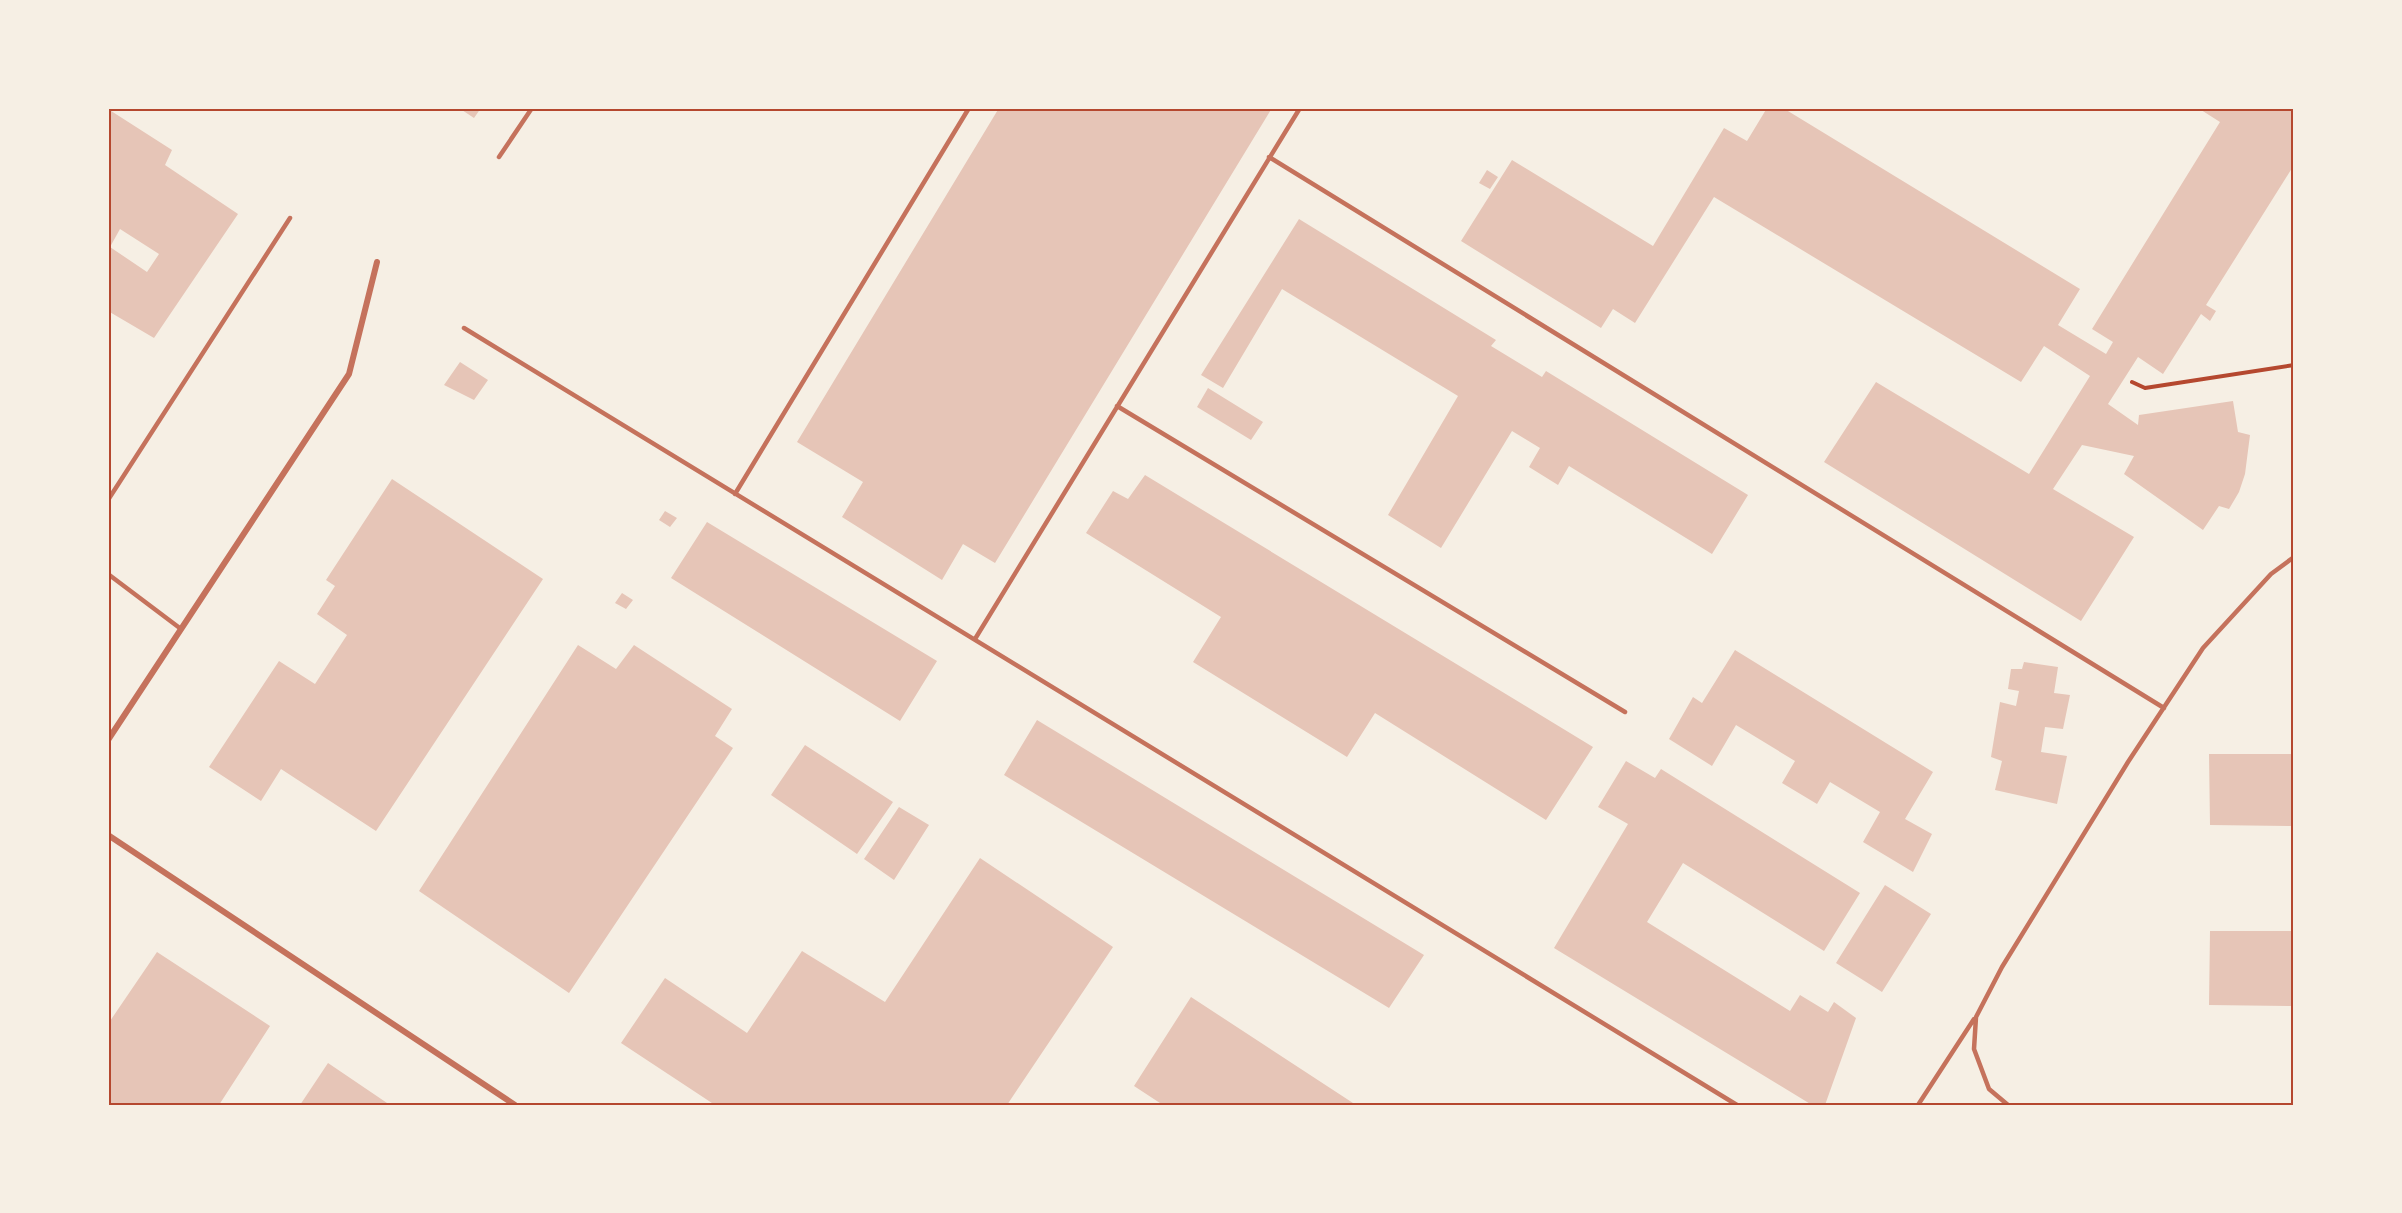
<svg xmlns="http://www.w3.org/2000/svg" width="2402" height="1213" font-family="Commissioner,sans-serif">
<rect width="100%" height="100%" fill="#f6efe4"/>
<path fill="#e6c5b7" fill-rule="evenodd" d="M459 108H481L474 118Z
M999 108H1272L995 563 963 544 942 580 842 517 863 482 797 442Z
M1767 108H1783L2080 289 2058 325 2106 354 2113 342 2092 329 2220 122 2198 108H2294V165L2206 305 2216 311 2210 321 2201 314 2163 374 2138 357 2108 404 2138 425 2139 415 2233 401 2238 432 2250 435 2245 474 2239 492 2229 509 2219 506 2203 530 2124 474 2134 456 2082 445 2053 489 2134 537 2081 621 1824 462 1876 382 2029 474 2090 376 2044 346 2021 382 1714 197 1635 323 1613 309 1601 328 1461 241 1512 160 1653 246 1724 128 1747 141Z
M108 109 172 150 165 165 238 214 154 338 108 311ZM120 229 159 254 147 272 110 247Z
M1487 170 1498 177 1490 189 1479 183Z
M1299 219 1496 340 1491 346 1542 377 1546 371 1748 495 1712 554 1569 466 1558 485 1529 467 1540 448 1512 431 1441 548 1388 515 1458 396 1282 289 1223 388 1201 375Z
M460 362 488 380 474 400 444 385Z
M1208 388 1263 422 1251 440 1197 407Z
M1145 475 1593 747 1546 820 1375 713 1347 757 1193 662 1221 617 1086 533 1113 491 1128 499Z
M392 479 543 579 376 831 281 769 261 801 209 767 279 661 315 684 347 635 317 614 335 586 326 580Z
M665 511 677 518 670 527 659 520Z
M707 522 937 661 900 721 671 578Z
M622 593 633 600 626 609 615 603Z
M578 645 616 669 634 645 732 709 715 736 733 748 569 993 419 891Z
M1735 650 1933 772 1905 819 1932 834 1913 872 1863 842 1880 812 1830 782 1817 804 1782 783 1795 761 1736 725 1712 766 1669 739 1693 697 1702 703Z
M2024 662 2058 667 2054 693 2070 695 2063 729 2045 727 2041 752 2067 756 2057 804 1995 790 2002 761 1991 757 2000 702 2016 706 2019 691 2008 689 2011 669H2022Z
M1037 720 1424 955 1389 1008 1004 775Z
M805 745 893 802 857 854 771 795Z
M2209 754H2294V826L2210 825Z
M1626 761 1655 778 1661 769 1860 893 1824 951 1683 863 1647 922 1790 1011 1800 995 1828 1012 1834 1002 1856 1018 1825 1105H1812L1554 948 1628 824 1598 807Z
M899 807 929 825 894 880 864 859Z
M980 858 1113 947 1007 1105H715L621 1043 665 978 747 1033 802 951 885 1002Z
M1885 885 1931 914 1882 992 1836 963Z
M2210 931H2294V1006L2209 1005Z
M157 952 270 1026 219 1105H108V1024Z
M1191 997 1353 1103 1352 1105H1163L1134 1086Z
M328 1063 390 1105H300Z"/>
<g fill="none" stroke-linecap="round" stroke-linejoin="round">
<path stroke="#b5482f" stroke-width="4" d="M2132 382 2145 388 2294 365"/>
<path stroke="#c5725c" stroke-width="4.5" d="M499 157 532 108
M1269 157 2164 708
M464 328 1737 1105
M1117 406 1625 712
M735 494 969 108
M108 500 290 218
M108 574 181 629
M975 639 1300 108
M1918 1105 1974 1019
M2008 1105 1989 1089 1974 1049 1976 1017 2002 967 2128 762 2203 648 2271 574 2294 557"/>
<path stroke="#c5725c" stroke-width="6" d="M108 740 349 374 377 262
M108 835 515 1105"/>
</g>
<rect width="2402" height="1213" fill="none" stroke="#f6efe4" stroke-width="219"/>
<rect x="110" y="110" width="2182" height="994" fill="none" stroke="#b5482f" stroke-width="2"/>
</svg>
